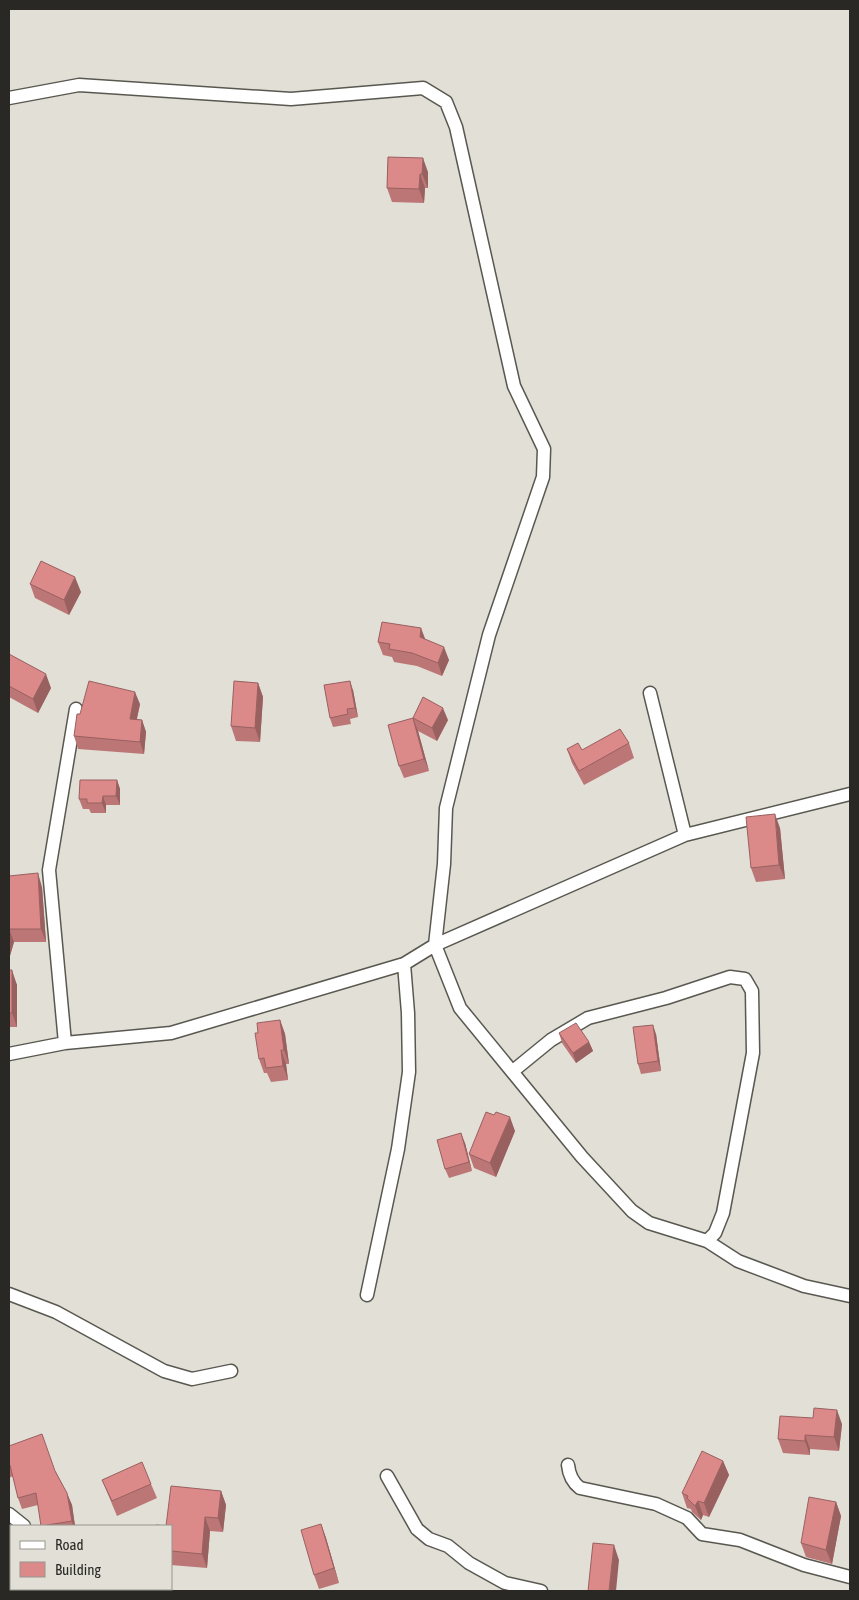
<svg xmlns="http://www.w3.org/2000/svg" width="859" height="1600" font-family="'Asap Condensed',sans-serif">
<rect width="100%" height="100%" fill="#e1dfd6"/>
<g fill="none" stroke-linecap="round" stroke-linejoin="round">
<g stroke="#595850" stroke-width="15">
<path id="minor" d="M9 98 79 85 291 99 423 88 446 102 456 127 514 386 544 449 543 477 489 635 446 808 444 864 435 945 460 1008 582 1157 632 1211 649 1223 707 1241 738 1261 804 1286 850 1296
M650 693 685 835
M65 1043 49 870 76 709
M9 1054 65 1043 171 1033 404 964 435 945 685 835 850 794
M513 1071 551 1040 588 1018 666 998 730 977 745 979 752 991 753 1053 723 1213 715 1233 707 1241
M9 1294 56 1312 164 1371 192 1379 231 1371
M367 1295 398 1149 409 1072 408 1013 404 964
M568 1465C569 1475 572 1482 580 1488L656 1504 687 1518 702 1534 740 1540 804 1565 850 1577
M387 1476 417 1529 429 1539 448 1546 469 1563 505 1583 541 1591
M9 1514 24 1526
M54 1589 55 1591"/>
</g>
<use href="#minor" stroke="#fff" stroke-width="12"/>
</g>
<path fill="#bc7676" d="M388 157 428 172V188H425L424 203 392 202 387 188Z
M30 584 81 592 69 615 35 598Z
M425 639 449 660 442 676 417 666 394 662 392 657 383 655 378 642Z
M9 654 51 688 38 713 9 697Z
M258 683 263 697 260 742 236 741 231 726Z
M353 690 358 717 350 719 351 724 333 727 330 718Z
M140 704 137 719 142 720 146 732 144 754 78 749 74 736 80 714Z
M413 718 448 720 437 741 418 731 429 771 404 778 399 766Z
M629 743 634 758 584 785 572 763 567 749 582 750Z
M117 780 120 789V805H106V813H91L89 809H83L79 799Z
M780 828 785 879 756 882 751 868Z
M9 876 42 887 46 942H14L9 959Z
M9 970 17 985V1027H9Z
M280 1020 285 1034 289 1064H286L288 1080 271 1082 267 1073H264L259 1059 258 1033Z
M559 1033 589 1042 593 1051 576 1063 562 1043Z
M656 1034 661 1071 641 1074 638 1064Z
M494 1115 515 1131 496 1177 474 1168 469 1154Z
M465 1143 472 1171 449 1178 445 1169Z
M842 1424 839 1451 810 1449V1455L783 1453 778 1439Z
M9 1446 56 1472 72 1505 75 1526H41L38 1505 22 1509 18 1498 13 1476 9 1478Z
M723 1461 729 1475 709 1517 703 1515 701 1520 692 1512 691 1509 687 1508 682 1493Z
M102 1480 151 1484 157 1498 117 1516Z
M221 1491 226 1505 223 1532 210 1531 207 1568 171 1565V1526H166Z
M836 1502 841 1516 832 1564 806 1557 801 1543Z
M321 1524 326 1538 339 1583 319 1589 314 1575Z"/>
<path fill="#996060" d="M423 158 428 172V188L422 174Z
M420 174 425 188 424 203 419 189Z
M75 577 81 592 69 615 64 600Z
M421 628 426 641 420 637Z
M444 647 449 660 442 676 438 663Z
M46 674 51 688 38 713 33 699Z
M350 681 353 690 358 717 355 708Z
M258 683 263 697 260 742 255 728Z
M135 692 140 704 134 731 130 719Z
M443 708 448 720 437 741 432 728Z
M413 718 418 731 429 771 424 759Z
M142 720 146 732 144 754 140 742Z
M117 780 120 789V805L116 796Z
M103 796 106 805V813L102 803Z
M775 814 780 828 785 879 779 865Z
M38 873 42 887 46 942 41 929Z
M9 929 14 942 9 959Z
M12 970 17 985V1027L12 1013Z
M280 1020 285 1034 289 1064 284 1050Z
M653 1025 656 1034 661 1071 658 1061Z
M589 1042 593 1051 576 1063 573 1053Z
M281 1050 286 1064 288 1080 283 1066Z
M510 1117 515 1131 496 1177 490 1163Z
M461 1133 465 1143 472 1171 469 1162Z
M837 1410 842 1424 839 1451 834 1437Z
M805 1435 810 1449V1455L805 1441Z
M723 1461 729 1475 709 1517 704 1503Z
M221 1491 226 1505 223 1532 218 1518Z
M67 1493 72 1505 75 1526H73L72 1521Z
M698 1501 703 1515 701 1520 695 1506Z
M836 1502 841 1516 832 1564 826 1550Z
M205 1517 210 1531 207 1568 202 1554Z
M321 1524 326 1538 339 1583 334 1568Z
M614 1545 619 1560 616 1591H609Z"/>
<path fill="#db8989" stroke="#996060" d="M388 157 423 158 422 174H420L419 189 387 188Z
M41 561 75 577 64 600 30 584Z
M382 622 421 628 420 637 444 647 438 663 412 653 389 649 390 644 378 642Z
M9 654 46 674 33 699 9 686Z
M89 681 135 692 130 719 142 720 140 742 74 736 77 714H80Z
M234 681 258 683 255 728 231 726Z
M350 681 355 708 347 709 348 714 330 718 324 685Z
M423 697 443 708 432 728 413 718 424 759 399 766 388 725 413 718Z
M620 729 629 743 579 771 567 749 578 743 582 750Z
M80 780H117L116 796H103L102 803H87V799H79Z
M775 814 779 865 751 868 746 817Z
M38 873 41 929H9V930V876Z
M9 970H12V1013H9Z
M280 1020 284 1050H281L283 1066 266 1068 264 1058 259 1059 255 1033H258L257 1023Z
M576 1023 589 1042 573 1053 559 1033Z
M653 1025 658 1061 638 1064 633 1027Z
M486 1112 494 1115 496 1112 510 1117 490 1163 469 1154Z
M461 1133 469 1162 445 1169 437 1140Z
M814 1408 837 1410 834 1437 805 1435V1441L778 1439 780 1416 813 1418Z
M42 1434 55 1471 67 1493 72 1521 41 1526 36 1493 18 1498 10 1465H9V1446Z
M702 1451 723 1461 704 1503 698 1501 695 1506 687 1498 688 1496 682 1493Z
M142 1462 151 1484 112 1501 102 1480Z
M171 1486 221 1491 218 1518 205 1517 202 1554 171 1551V1526H156V1525L166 1526Z
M809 1497 836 1502 826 1550 801 1543Z
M321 1524 334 1568 314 1575 301 1530Z
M593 1543 614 1545 609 1591H588Z
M11 1555V1589H34V1591H9V1556Z"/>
<rect width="859" height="1600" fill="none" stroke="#292825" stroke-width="20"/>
<rect x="10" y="1525" width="162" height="65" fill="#e1dfd6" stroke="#97968f"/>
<rect x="20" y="1541" width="25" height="8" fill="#ffffff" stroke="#97968f"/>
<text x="55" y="1550" font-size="15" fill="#292825">Road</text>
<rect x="20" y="1562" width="25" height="15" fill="#db8989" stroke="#97968f"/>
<text x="55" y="1575" font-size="15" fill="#292825">Building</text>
</svg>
